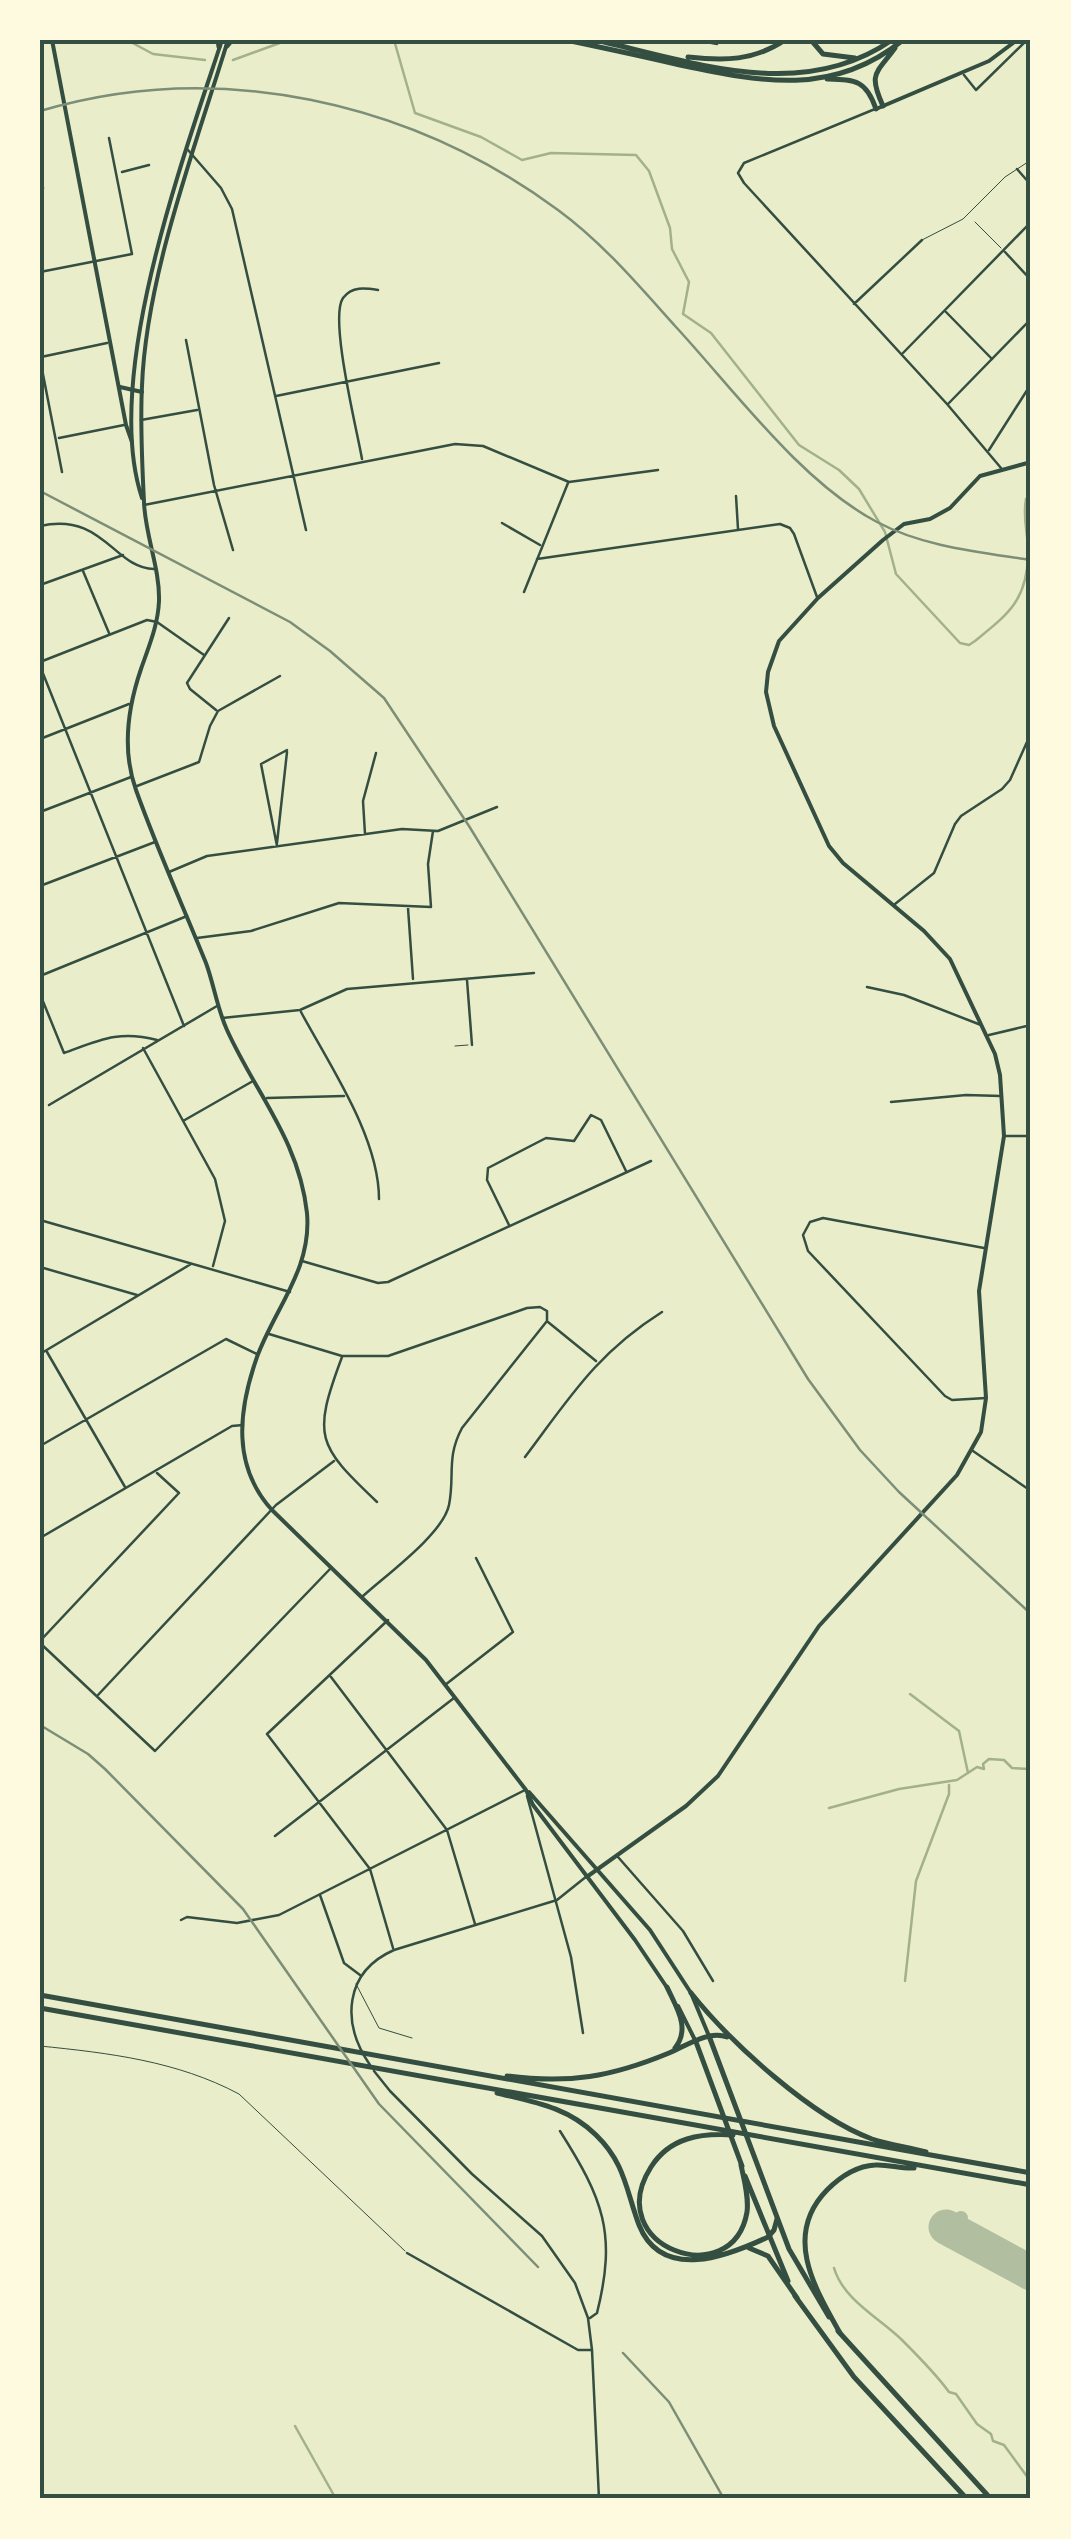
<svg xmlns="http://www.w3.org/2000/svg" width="1071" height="2539" font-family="Cabin,sans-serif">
<rect width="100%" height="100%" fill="#e9edc9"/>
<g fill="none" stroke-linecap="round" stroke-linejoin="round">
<path stroke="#a3b18a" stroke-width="2.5" d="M127 40 153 54 205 60
M394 40 415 113 481 137 522 160 551 153 636 155 649 171 670 228 672 249 689 282 683 314 711 333 799 445 839 470 859 489 885 532 896 574 960 643 969 645 975 641C1007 615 1027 601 1028 555 1029 536 1022 520 1026 499L1031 497
M233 60 288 40
M910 1694 959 1731 968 1773
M829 1808 899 1789 957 1780 977 1767 984 1769 983 1764 989 1759 1004 1760 1012 1768 1028 1769 1031 1773
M905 1981 916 1881 949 1794V1785
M834 2268C844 2301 880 2318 903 2341 920 2358 936 2374 949 2392L956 2394 977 2424 991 2434 993 2441 1004 2445 1031 2482
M295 2426 336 2499"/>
<path stroke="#b2bea0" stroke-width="14" d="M954 2231 961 2218"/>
<path stroke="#b2bea0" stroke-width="35" d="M946 2227 1031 2273"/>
<path stroke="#344e41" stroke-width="1" d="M975 222 1001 248
M922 240 963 219 1005 177 1031 160
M455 1046 468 1045
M356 1984 379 2028 412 2038
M40 2046C109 2053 177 2061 239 2094L405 2251"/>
<path stroke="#344e41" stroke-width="2.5" d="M701 41 717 44 719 40
M964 75 976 90 1027 40
M875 109 744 163 738 173 744 183 947 404 1001 468
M188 150 221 188 232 209 306 530
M1017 169 1031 185
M122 172 149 165
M40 189 43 188
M1005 252 1031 280
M40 272 132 254 109 138
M854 304 922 240
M946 312 992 359
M186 340 214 485 233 550
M903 353 1031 222
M41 357 107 343
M40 359 62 472
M276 396 439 363
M948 404 1031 319
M141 420 197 410
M59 438 124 425
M989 450 1031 384
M362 459C357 430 329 318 343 298 352 286 365 288 378 290
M736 496 738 529
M144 505 455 444 483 446 569 482 658 470
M502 523 540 545
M40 526C104 512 113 568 154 569
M537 559 780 524 790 528 794 534 817 597
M83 571 109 633
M40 585 123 555
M524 592 568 483
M40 662 147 620 157 622 204 655
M40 666 184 1026
M216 710 190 689 187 683 229 618
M40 739 129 704
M137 786 199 762 210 726 218 711 280 676
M40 812 131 777
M365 834 363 801 376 753
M277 843 287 752
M277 846 261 764 287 750
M169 872 207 856 402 829 438 831 497 807
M40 886 155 842
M895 904 934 873 955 824 961 816 1002 789 1010 780 1031 733
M408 908 413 979
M197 938 251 931 339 903 431 907 428 864 433 831
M40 976 187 916
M467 980 472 1045
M867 987 904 995 981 1025
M40 994 64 1053C100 1040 119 1030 157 1040
M301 1012C330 1066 379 1137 379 1199
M222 1018 300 1010 347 989 534 973
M989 1035 1031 1025
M143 1048 215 1179 225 1221 213 1266
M267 1098 344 1096
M891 1102 966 1095 1001 1096
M49 1105 217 1006
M183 1121 253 1081
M1005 1136H1031
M40 1220 290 1292
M509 1225 487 1180 488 1168 546 1138 574 1141 591 1115 601 1120 626 1171
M984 1248 823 1218 810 1222 803 1235 808 1251 945 1396 952 1400 986 1398
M302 1261 378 1283 388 1282 651 1161
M40 1267 137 1295
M548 1322 596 1361
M269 1334 342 1356H388L527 1308 540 1307 547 1311V1321L462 1428C446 1458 455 1475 449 1505 443 1534 386 1575 363 1596
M47 1352 125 1487
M40 1354 191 1264
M342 1357C312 1437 317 1445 377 1502
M40 1446 226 1339 257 1354
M973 1451 1031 1491
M525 1457C570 1397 597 1353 662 1312
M388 1620 267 1734 370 1869 393 1948
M40 1641 179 1493 157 1473
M40 1643 155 1751 330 1569
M331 1677 447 1830 475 1924
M445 1685 513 1632 476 1558
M98 1695 276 1505 334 1461
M527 1796 571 1957 583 2033
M275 1836 454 1698
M618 1857 683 1931 713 1981
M320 1895 344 1963 360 1975
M181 1920 187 1917 237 1923 279 1915 525 1790
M560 2131C603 2199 617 2233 597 2313L590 2318
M407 2253 578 2350H591"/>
<path stroke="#344e41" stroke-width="2.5" d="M40 1538 232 1426 243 1425
M370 2065C341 2023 344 1972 394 1950L557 1900 587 1876
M374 2071 390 2091 472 2174 542 2236 575 2283 588 2318 592 2350 599 2499"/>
<path stroke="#344e41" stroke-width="4" d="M52 40 126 425 132 442
M876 109 989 61 1017 40
M120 387 142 392
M588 1876 686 1806 718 1776 819 1626 957 1475 981 1432 986 1398 979 1291 1004 1136 1000 1075 995 1054 950 959 924 931 843 863 829 846 774 726 766 692 768 672 779 641 818 598 883 540 904 524 930 519 950 508 980 476 1031 462"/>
<path stroke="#344e41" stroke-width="4" d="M228 40C196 145 146 276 142 386 140 424 142 463 144 502 145 535 160 568 159 601 158 625 149 646 141 669 128 707 122 751 136 790 157 849 183 906 206 963 214 985 217 1008 227 1030 256 1094 299 1140 307 1213 312 1269 275 1308 257 1357 238 1411 232 1466 272 1510L426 1660 526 1790 533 1805 635 1940 668 1989
M142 498C102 378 183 159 222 40
M529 1792 650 1930 691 1993 709 2036
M678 2006 696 2042"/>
<path stroke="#344e41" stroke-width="5" d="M709 2036 789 2249 829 2317
M696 2042 742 2166
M745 2176 788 2281
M795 2296 854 2377 967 2499
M838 2331 991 2499"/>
<path stroke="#344e41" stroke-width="5" d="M218 40 219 47
M566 40C604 48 642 56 680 65 761 82 833 97 903 40
M595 40C694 62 801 103 892 40
M811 40 823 54 855 58
M227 46 232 40
M688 57C724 61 754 61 785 40
M827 79C856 80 866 80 876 109
M883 106C868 73 876 74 895 48
M667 1987C676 2007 691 2028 675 2048
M691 1993C731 2043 812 2117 872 2139 890 2145 908 2147 926 2152
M40 1995 1031 2173
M40 2008 1031 2185
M507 2076C569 2084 611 2077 669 2053 686 2046 708 2030 727 2037
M497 2093C534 2102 568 2107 596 2135 625 2163 626 2190 639 2225 662 2282 728 2256 768 2237L774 2230 777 2219
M733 2135C701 2133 670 2137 651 2167 600 2247 733 2294 747 2212 749 2196 744 2180 741 2165
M749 2248 768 2256 797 2298
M840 2333C814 2287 783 2235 827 2190 840 2177 856 2166 875 2165 888 2164 901 2169 914 2168"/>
<path stroke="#7c8e77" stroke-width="2.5" d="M40 111C218 58 410 101 558 210 603 243 639 286 676 327 735 391 801 482 877 522 924 547 979 552 1031 560
M40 491 290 622 330 651 384 698 469 826 808 1379 860 1450 899 1492 1031 1614
M40 1725 88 1754 105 1769 243 1909 379 2104 538 2267
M623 2353 669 2402 724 2499"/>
</g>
<rect width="1071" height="2539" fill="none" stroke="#fefae0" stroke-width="85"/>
<rect x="42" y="42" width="986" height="2454" fill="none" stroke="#344e41" stroke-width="4"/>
</svg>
